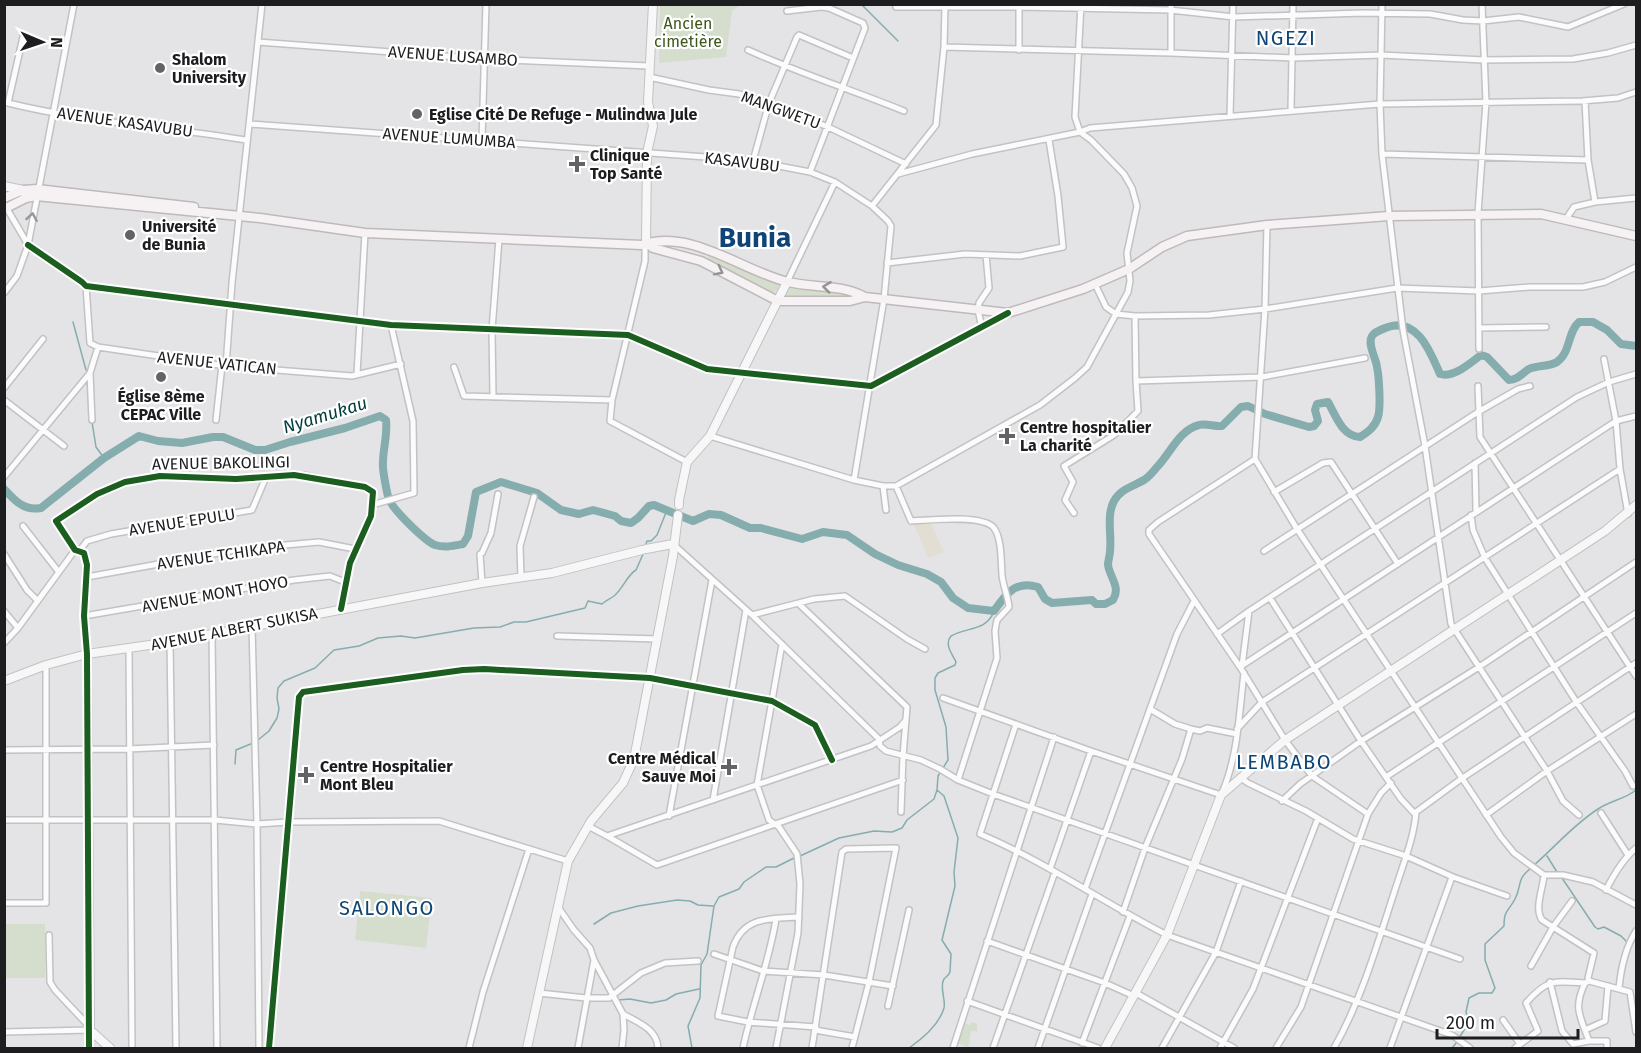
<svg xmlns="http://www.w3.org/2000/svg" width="1641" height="1053" font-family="'Fira Sans',sans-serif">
<rect width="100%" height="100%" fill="#e4e4e7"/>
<path fill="#e3ded4" d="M927 515 944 552 928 558 912 520Z"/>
<path fill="#d5decd" d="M660 5H740L732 11 726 57 659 63Z
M710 255 778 281 779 289 775 292H769L709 261 708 257Z
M791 285 852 295 849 297H786L783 293Z
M360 891 432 898 426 948 355 940Z
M5 924H45V978H5Z
M962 1022 970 1025 972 1022 977 1024V1031H971L969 1045 967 1047 957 1043Z"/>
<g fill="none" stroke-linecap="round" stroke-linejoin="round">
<path stroke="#85adae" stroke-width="1.5" d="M861 4 898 41
M73 322 86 370
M87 381 89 397
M92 422 96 447 104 458
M645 547 647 541H651L657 535 667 510
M258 740 269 731 277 718 279 709 277 698 278 688 284 681 315 668 334 650 359 646 378 638 401 636 415 638 474 628 500 627 514 622H526L585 608 588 601 602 604C605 601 610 599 614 596 623 589 627 575 636 570L644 552
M235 764 236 750 253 743
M800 856 839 838 874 831 892 832 902 828 907 820 934 799 937 790 938 776 948 760 946 727 935 690V678L938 673 955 665 956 662C952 654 944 644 951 636 967 627 987 631 994 611
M1547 856 1557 872
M1533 866C1555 847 1573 825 1598 809 1610 801 1625 799 1636 790
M1562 878 1595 927 1598 929 1604 927 1621 936 1627 942
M594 924 611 913 638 906 677 900 690 901 698 905 713 906
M618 1000 630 999 651 1003 666 1000 676 994 699 989
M1459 1038 1469 1022 1466 1012 1469 998 1479 993H1492L1495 988 1485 960V944L1504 926C1504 910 1508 912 1515 899 1522 886 1516 880 1530 869
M692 1048 688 1026 700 998 701 965 707 954 714 906 719 897 739 889 744 882 766 867H776L796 857
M909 1048C922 1039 939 1025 944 1008 946 999 939 987 944 979 946 977 949 975 950 972L951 954 942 940 955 886 954 872 958 838 944 796 937 790
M1452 1048 1457 1042"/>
<path stroke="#85adae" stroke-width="8" d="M4 489C15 501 24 511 41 508L104 458 139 436 158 441 182 443 213 437H223L255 450H265L290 442 345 428 380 416 386 420C388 436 382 451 383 467 383 471 387 495 389 499 393 510 425 541 435 545 445 548 453 546 463 544L468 536 476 492 501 482 537 493 561 510 579 514 593 510 615 516 621 521 631 523 638 518 649 506 654 505 693 521 709 514 721 515 750 528H761L802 539 823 532 847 535 875 554 898 565 927 574 941 582 953 598 968 608 994 611C1006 594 1015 580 1038 587L1045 599 1052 603 1092 600 1096 604H1105L1113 600C1121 587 1110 578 1108 565 1108 560 1110 556 1110 551 1112 535 1106 516 1114 501 1120 489 1134 486 1144 480 1149 477 1153 472 1157 467 1170 454 1179 430 1199 425 1206 423 1215 427 1222 426L1241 407 1248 406 1265 414 1309 427 1314 426 1318 421 1315 410 1317 404 1328 402C1336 416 1342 436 1360 437 1368 432 1375 427 1378 417 1381 408 1379 376 1377 367 1376 358 1367 344 1372 336 1375 331 1383 329 1388 327 1418 317 1431 354 1440 374 1454 378 1470 363 1481 355L1487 357 1509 380C1518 380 1522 373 1529 369 1537 365 1549 367 1557 362 1571 352 1567 333 1579 322H1593L1607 330 1621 344 1636 346"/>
<g stroke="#c2c2c4" stroke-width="8">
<path id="street" d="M1171 4V53
M1382 4 1380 104 1382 154 1403 330 1425 446 1451 624 1547 771 1563 801 1579 815
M896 7H1019L1170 10 1234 17 1363 13 1430 14 1463 20 1483 21 1519 17 1568 27 1624 4
M787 11 821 7 829 8 863 23 865 28 810 172
M258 42 484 59 649 66
M944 47 1171 53 1293 58 1381 55 1484 60 1573 59 1608 53 1636 45
M748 50C799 73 852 90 904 111
M1019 50V4
M649 77 709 90 739 94 769 103 828 127 906 164
M1585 101 1588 160 1595 202
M4 102C83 122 167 127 246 140
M8 103 23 37
M1291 110 1293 4
M1230 116 1233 4
M250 124 748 160 810 172 835 182 872 206
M482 140 486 4
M1382 154 1588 160
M753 161 769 103 797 37 799 35 853 58
M898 174 972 154 1080 132 1090 128 1380 104 1582 101 1618 98 1636 92
M6 207 27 243
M1566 219 1574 207 1595 202 1636 198
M1267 225 1265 309 1255 459 1297 529 1501 837 1514 853 1544 875H1563L1593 882 1636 905
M645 244V261L612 400 610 421 687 462
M28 245 82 282 86 286 391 325 628 335 707 369 871 386 1007 314
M887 263 965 254 1020 256 1063 247 1058 196 1049 140
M787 282 835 182
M1095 284 1106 307 1116 314 1135 316 1209 315 1265 309 1397 288 1479 291 1529 287H1583L1605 282 1636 267
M86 286 90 343 98 347 226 366 352 376 401 364
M4 293 17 276 28 245 74 4
M982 328 978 310 979 303 989 288 986 255
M1479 328 1546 327
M1479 349 1478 213 1486 102 1482 4
M1604 359 1616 421 1620 469 1628 514
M226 366 232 283 262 4
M454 367 464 396 612 400
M357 374 365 233
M1136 381 1262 377 1365 358
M1478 386 1480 437 1636 676
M4 388 43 339
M493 397 492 330 499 239
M4 400 64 446
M92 420 90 373 98 347
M216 420 222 365
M710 436 854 480 883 486H896L1040 405 1075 378 1087 367 1128 292 1130 281 1127 253 1137 206 1132 188 1124 174 1091 140 1080 132 1075 117 1081 4
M1255 459 1158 522 1149 530V534L1240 667 1285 740 1312 776 1368 814
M1475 463 1476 511
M4 477 90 373
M854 480 884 299 891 226 888 221 872 206 936 125 944 47 945 6
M883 486 886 510
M896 486 911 521C928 520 983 514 994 528 1002 539 1001 562 1002 575 1003 586 1008 596 1009 607L997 620 995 631 997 658 958 780
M1274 492 1323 463 1331 462 1398 564
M372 505 414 493 413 421 391 325
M1074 513 1065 500 1073 482 1064 466 1114 435 1138 411 1136 381 1135 316
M1471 515 1473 530 1485 558 1577 703 1625 771 1633 786
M23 526 58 571
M673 544 752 615 879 739 880 746 886 751 921 760 940 769 958 780 993 794 1460 959
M80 550 87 541 111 534 252 510 266 477
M1264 551 1478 412 1518 389 1530 386
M4 554 27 590 37 600
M87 577 241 549 319 542 355 549
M521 578 520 546 534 497
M482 583 480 554 482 553 491 533 498 494
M1270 598 1361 741 1401 799 1415 814
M799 604 907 707 903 756 901 812
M4 611 18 628
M752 615 814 599 845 596 907 639 925 649
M84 616 294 580 330 576 345 582
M252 626 257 824 259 1048
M212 634 217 1048
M1217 634 1249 611 1577 397 1609 382 1636 374
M557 636 657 639
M170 642 176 1048
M4 643 18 628 75 550
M129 649 132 1048
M87 654 84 616 86 558 84 553 75 550 56 521 97 494 125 482 160 476 236 479 304 475 370 489 373 492 371 516 350 563 341 609
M1242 666 1249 611
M1240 667 1616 421 1636 416
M943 698 1091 751 1221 795C1238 758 1239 714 1244 673
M1150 709 1175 724 1191 729 1200 731 1207 728 1237 734
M1016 724 980 834C1046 862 1104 903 1167 935L1452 1035 1470 1048
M1237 729 1262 702 1620 469
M4 750 128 749 214 745
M1386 777 1636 613
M1241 778 1248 783 1306 811 1353 839 1406 856 1453 877 1507 896
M713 800 746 610
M1282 801 1300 784 1361 741 1479 667 1636 562
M1601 813 1628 855
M1486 815 1547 771 1636 714
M669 816 712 580
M4 820H215L257 824 288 822 439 821 568 861
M588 826 607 836 871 746 900 727 906 720
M607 836 657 865 903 780
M1050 869 1091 751
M1544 875C1543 889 1534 908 1542 920L1594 953 1588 978 1589 981 1630 992 1636 1032
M1085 889 1177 634 1194 601
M1606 890C1614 874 1623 859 1636 848
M4 903H46V665
M558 907 574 930 590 948 594 960 623 1014 624 1030 622 1048
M1123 912 1145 848 1182 759 1191 729
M799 917C770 919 744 916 733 947L718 1016 748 1022 816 1027
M49 935 50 982 55 990 86 1023 90 1030 89 1048
M987 941 1105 983 1134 996
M714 954 763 971 824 975 893 986
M1531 966 1553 927 1572 901
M1550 982 1562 1031 1573 1044 1589 1041
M1585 983C1573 1008 1580 1016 1589 1041H1607V1048
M1619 988C1621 968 1625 948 1636 931
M539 993 586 998H609L641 973 665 963 698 961
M1136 993 1234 1048
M967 1001 1098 1048
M888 1006 909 910
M623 1014C639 1023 657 1029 658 1048
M1503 1020 1520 1044
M815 1030 855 1037
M1585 1030 1605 1021 1608 986
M4 1032 90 1030
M1082 1043 1130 916
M269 1048 299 697 303 692 463 670 484 669 650 678 772 701 815 725 832 760
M469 1048 483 992 529 849
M578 1048 594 960
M743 1048C752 1005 769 963 776 919
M776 1048 798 933 800 884 797 854 779 827 769 820 757 785 782 644
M812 1048 842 852 846 849 896 848 869 982 852 1048
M953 1048 1054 737
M993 1048 1055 872
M1038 1048 1092 894
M1162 1048 1216 952 1241 881
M1220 1048 1253 989 1318 818
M1276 1048 1301 1007 1368 814 1381 793 1391 783
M1334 1048C1361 1001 1377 945 1394 893 1402 867 1414 839 1416 812L1461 779 1636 663
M1390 1048 1452 877
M1515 1048 1538 1031 1526 1003C1548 978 1555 981 1585 983L1589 981"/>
</g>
<g stroke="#c2c2c4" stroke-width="10">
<path id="secondary" d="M4 186 23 190 25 194
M646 243 647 153 653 126 648 102 653 4
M679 505V500L687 462 710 436 787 282
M646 549 673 544
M87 654 90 1030 110 1048
M4 681 46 665 87 654 170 642 482 583 552 573 642 550
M527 1048 568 861 591 821 623 783 634 759 673 556 678 515
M1105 1048 1167 935 1221 795 1285 740 1605 531 1636 505"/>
</g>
<g stroke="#bfb9ba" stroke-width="11">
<path id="primary" d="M4 198 23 190 37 189 194 207
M4 209 26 198 36 196 260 218 365 233 642 245C691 228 742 271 788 282 814 288 841 284 865 297
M646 243 653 248 701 261 778 301H850L865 297 1008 313 1083 289 1129 269 1162 247 1187 236 1267 225 1322 221 1389 216 1541 214 1636 236"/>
</g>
<use href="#street" stroke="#fbfbfb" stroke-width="5"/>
<use href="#secondary" stroke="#f8f7f7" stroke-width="8"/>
<use href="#primary" stroke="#f6f2f3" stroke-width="8"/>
<g stroke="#fff" stroke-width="10">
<path id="cycleway" d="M28 245 82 282 86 286 391 325 628 335 707 369 871 386 1008 313
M89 1048 87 654 84 616 87 565 84 553 75 550 56 521 97 494 125 482 160 476 236 479 294 475 365 487 373 492 371 516 350 563 341 609
M269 1048 299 697 303 692 463 670 484 669 650 678 772 701 815 725 832 760"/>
</g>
<use href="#cycleway" stroke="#1b5e20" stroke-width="6"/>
</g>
<defs><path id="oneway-chevron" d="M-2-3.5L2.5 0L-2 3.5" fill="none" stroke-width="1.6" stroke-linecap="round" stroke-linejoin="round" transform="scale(1.5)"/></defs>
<use stroke="#979798" href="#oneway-chevron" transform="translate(32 217) rotate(-80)"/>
<g stroke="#949294">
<use href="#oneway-chevron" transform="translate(719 271) rotate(27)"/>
<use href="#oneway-chevron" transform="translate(827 287) rotate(-173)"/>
</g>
<g fill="#636365" stroke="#fff" stroke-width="2">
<circle cx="160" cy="68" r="6"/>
<circle cx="417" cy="114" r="6"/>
<path d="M574 155h6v6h6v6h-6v6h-6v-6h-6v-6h6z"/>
<circle cx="130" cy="235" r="6"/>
<circle cx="161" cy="377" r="6"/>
<path d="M1004 427h6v6h6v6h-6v6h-6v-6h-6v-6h6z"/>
<path d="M726 758h6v6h6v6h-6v6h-6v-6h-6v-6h6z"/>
<path d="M303 766h6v6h6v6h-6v6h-6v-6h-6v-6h6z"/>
</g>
<g text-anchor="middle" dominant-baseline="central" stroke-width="4.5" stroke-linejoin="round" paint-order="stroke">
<g font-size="16" fill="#3d571b" stroke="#fff">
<text x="688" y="23">Ancien<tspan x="688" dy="18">cimetière</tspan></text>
</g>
<g font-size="16" fill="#1d1d1f" stroke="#fff">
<text transform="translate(453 56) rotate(4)">AVENUE LUSAMBO</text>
<text transform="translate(781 110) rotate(20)">MANGWETU</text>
<text transform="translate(125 122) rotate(8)">AVENUE KASAVUBU</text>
<text transform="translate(449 138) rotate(4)">AVENUE LUMUMBA</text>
<text transform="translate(742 162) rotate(7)">KASAVUBU</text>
<text transform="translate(217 363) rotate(6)">AVENUE VATICAN</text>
<text transform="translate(221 463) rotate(-1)">AVENUE BAKOLINGI</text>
<text transform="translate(182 522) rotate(-9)">AVENUE EPULU</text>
<text transform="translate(221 555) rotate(-8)">AVENUE TCHIKAPA</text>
<text transform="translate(215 594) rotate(-10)">AVENUE MONT HOYO</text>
<text transform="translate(234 629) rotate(-11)">AVENUE ALBERT SUKISA</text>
</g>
<g font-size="16" font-weight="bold" fill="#1d1d1f" stroke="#fff" text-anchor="start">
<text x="172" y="59">Shalom<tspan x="172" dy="18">University</tspan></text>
<text x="429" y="114">Eglise Cité De Refuge - Mulindwa Jule</text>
<text x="590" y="155">Clinique<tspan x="590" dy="18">Top Santé</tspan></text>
<text x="142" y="226">Université<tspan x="142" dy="18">de Bunia</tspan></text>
<text x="161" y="396" text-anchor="middle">Église 8ème<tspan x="161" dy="18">CEPAC Ville</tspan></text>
<text x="1020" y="427">Centre hospitalier<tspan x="1020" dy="18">La charité</tspan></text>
<text x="716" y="758" text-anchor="end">Centre Médical<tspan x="716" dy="18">Sauve Moi</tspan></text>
<text x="320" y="766">Centre Hospitalier<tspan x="320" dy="18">Mont Bleu</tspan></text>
</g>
<g font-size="18" font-style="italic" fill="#023d3d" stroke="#fff">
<text transform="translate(325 415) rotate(-17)">Nyamukau</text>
</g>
<g font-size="20" letter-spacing="1.5" fill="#0e4476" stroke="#fff">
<text x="1286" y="38">NGEZI</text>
<text x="1284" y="762">LEMBABO</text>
<text x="387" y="908">SALONGO</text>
</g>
<g font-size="28" font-weight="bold" fill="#0e4476" stroke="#fff">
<text x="755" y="237">Bunia</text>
</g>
</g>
<rect width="1641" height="1053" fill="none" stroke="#1d1d1f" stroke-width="12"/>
<g transform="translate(42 42) rotate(92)" stroke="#ffffff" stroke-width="4.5" paint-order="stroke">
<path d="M0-4.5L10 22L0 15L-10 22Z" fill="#1d1d1f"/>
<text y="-9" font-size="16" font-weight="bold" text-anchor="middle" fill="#1d1d1f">N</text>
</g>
<path d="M1437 1029v9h141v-9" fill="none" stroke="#1d1d1f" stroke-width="3"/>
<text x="1446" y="1029" font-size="18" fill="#1d1d1f" stroke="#ffffff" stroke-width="4.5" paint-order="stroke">200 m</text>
</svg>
